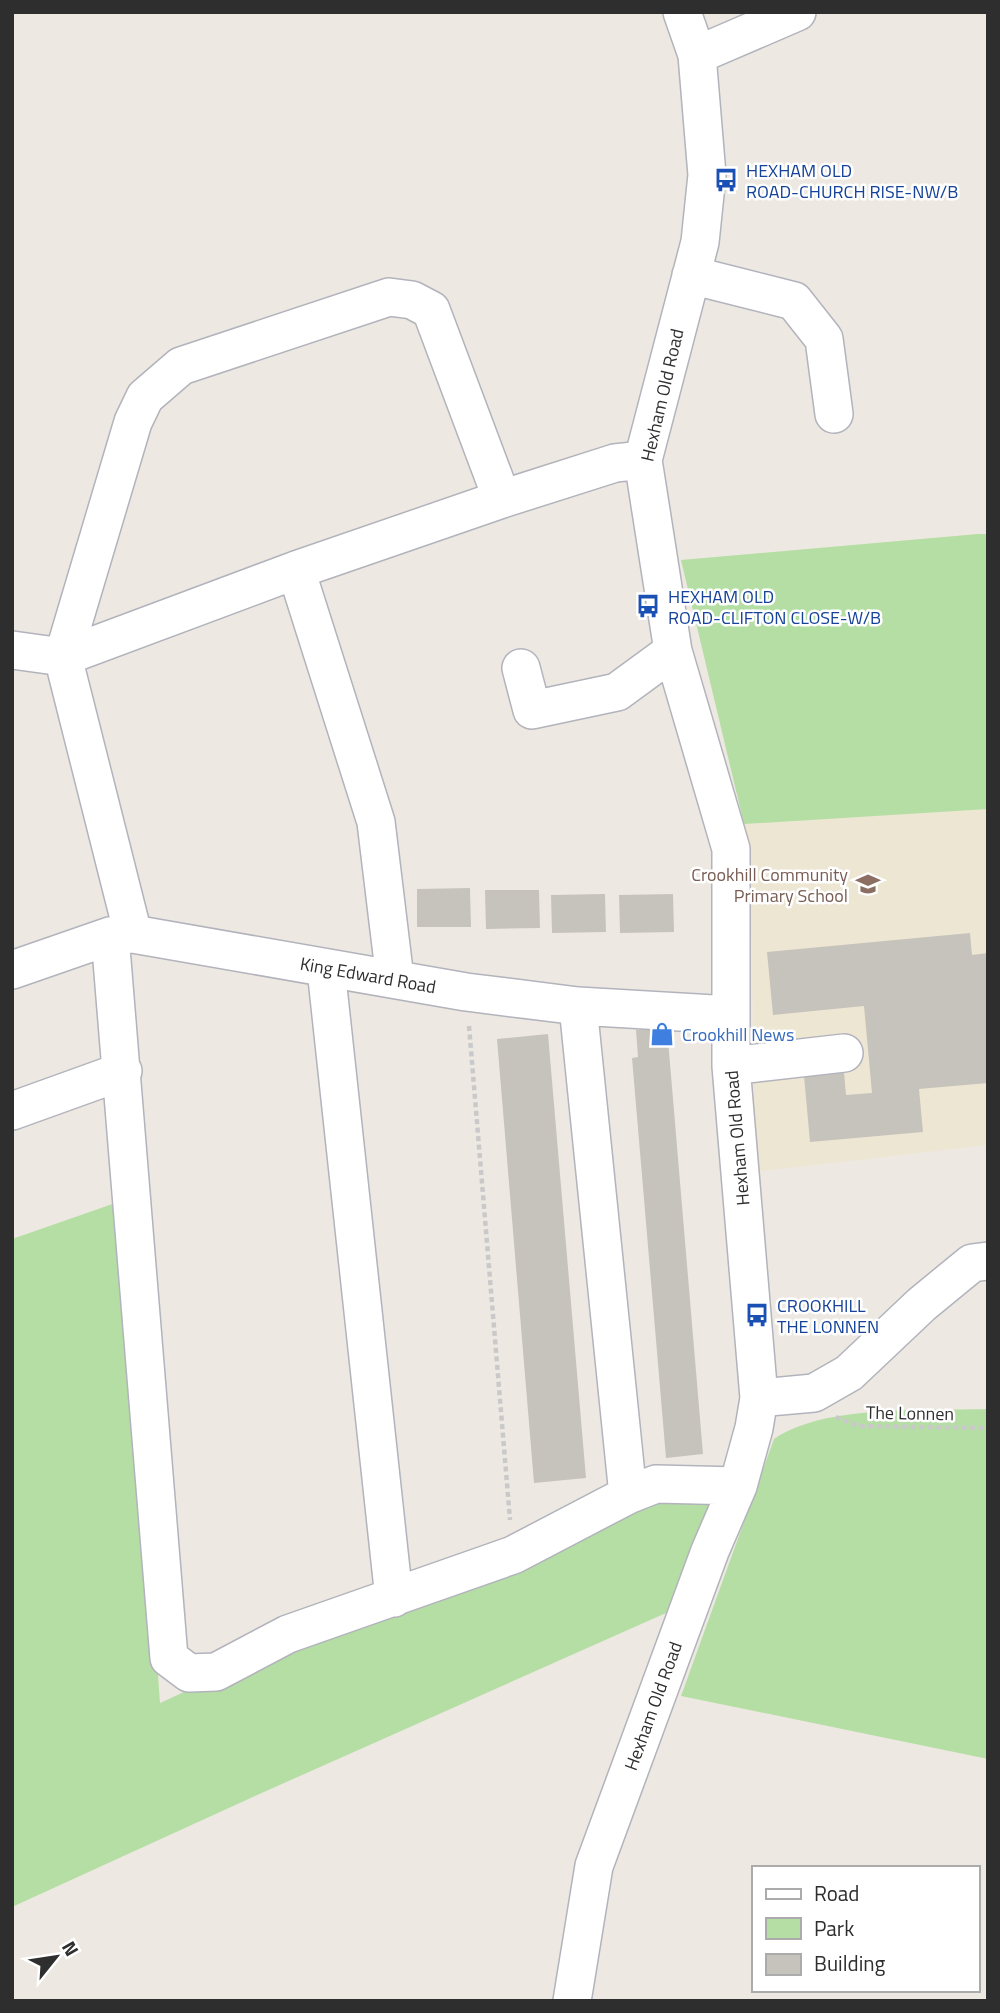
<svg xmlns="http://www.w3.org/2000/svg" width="1000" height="2013" font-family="'Titillium Web',sans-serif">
<rect width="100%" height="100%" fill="#ede9e2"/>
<path fill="#ede6d3" d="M978 534H988V1145L754 1172 752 945 744 824 681 560Z"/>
<path fill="#b5dea4" d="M978 534H988V809L744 824 681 560Z
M124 1200 160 1703 290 1643 631 1500 730 1490 704 1553 666 1613 255 1796 12 1907V1239Z
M988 1409V1759L681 1696 774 1439C825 1404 926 1411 988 1409Z"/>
<path fill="#c6c3bd" d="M470 888 471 927H417V889Z
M485 890H539L540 928 486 929Z
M605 894 606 932 552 933 551 895Z
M673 894 674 932 620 933 619 895Z
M970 933 972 955 988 953V1083L919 1089 923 1132 810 1142 804 1076 844 1072 846 1095 872 1093 864 1006 773 1015 767 952Z
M667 1028 703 1454 666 1458 632 1058 638 1057 636 1030Z
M548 1034 586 1478 534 1483 497 1039Z"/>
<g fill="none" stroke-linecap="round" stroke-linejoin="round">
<g stroke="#b2b3bc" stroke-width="40">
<path id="minor" d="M697 55 797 12
M691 275 794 301 824 339 834 414
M296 570 376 822 395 979
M12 650 63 657 296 570 502 499 615 463 643 460
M521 668 532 710 617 692 673 651
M133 934 63 657 133 422 145 397 181 366 389 297 412 300 431 310 502 499
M110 936 169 1658 189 1673 216 1672 288 1634 513 1555 628 1495 656 1484 738 1486
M326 969 394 1598
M12 970 110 936 133 934 466 992 578 1006 731 1015
M578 1006 628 1495
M731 1066 844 1053
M12 1111 123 1071
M759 1398 814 1393 849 1373 922 1304 972 1263 988 1261
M572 2001 594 1866 710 1551 738 1486 754 1428 759 1398 731 1066V849L673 651 643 460 700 242 707 175 697 55 682 12"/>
</g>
<path stroke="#c9c9c9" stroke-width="4.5" stroke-dasharray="5 3.5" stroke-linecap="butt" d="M469 1026 510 1520
M836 1417 858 1426 988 1428"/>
<use href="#minor" stroke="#fff" stroke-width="37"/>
</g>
<defs>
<g id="bus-bare" transform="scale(1.89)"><path d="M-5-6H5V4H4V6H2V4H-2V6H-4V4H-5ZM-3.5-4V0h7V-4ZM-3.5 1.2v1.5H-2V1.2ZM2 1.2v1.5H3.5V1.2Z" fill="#1a4fb4" stroke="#fff" stroke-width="2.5" paint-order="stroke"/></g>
<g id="school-bare" transform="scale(1.89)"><path d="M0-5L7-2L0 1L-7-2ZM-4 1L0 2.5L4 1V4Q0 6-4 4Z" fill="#8d6e63" stroke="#fff" stroke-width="2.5" paint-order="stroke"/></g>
<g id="shop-bare" transform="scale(1.89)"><path d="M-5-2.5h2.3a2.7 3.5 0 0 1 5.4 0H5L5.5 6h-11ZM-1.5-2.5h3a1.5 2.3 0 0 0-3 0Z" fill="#3f7fe0" stroke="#fff" stroke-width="2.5" paint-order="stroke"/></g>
</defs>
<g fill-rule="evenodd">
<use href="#bus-bare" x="726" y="180"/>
<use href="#bus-bare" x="648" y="606"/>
<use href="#school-bare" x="868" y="884"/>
<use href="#shop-bare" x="662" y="1034"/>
<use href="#bus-bare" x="757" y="1315"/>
</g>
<g text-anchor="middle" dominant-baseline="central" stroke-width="5" stroke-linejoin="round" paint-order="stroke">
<g font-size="18" fill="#164399" stroke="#fff" text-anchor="start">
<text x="746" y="170">HEXHAM OLD<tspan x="746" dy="21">ROAD-CHURCH RISE-NW/B</tspan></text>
<text x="668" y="596">HEXHAM OLD<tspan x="668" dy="21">ROAD-CLIFTON CLOSE-W/B</tspan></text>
<text x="777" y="1305">CROOKHILL<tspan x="777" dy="21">THE LONNEN</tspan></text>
</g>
<g font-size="18" fill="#2e2e2e" stroke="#fff">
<text transform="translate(662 395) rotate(-77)">Hexham Old Road</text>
<text transform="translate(368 975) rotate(10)">King Edward Road</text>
<text transform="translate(737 1138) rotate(-95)">Hexham Old Road</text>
<text transform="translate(910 1413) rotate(1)">The Lonnen</text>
<text transform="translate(653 1706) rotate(-70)">Hexham Old Road</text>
</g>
<g font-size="18" fill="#785e54" stroke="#fff" text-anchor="end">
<text x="848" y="874">Crookhill Community<tspan x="848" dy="21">Primary School</tspan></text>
</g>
<g font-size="18" fill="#366cbe" stroke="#fff" text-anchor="start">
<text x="682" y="1034">Crookhill News</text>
</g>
</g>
<rect width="1000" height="2013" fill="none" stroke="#2e2e2e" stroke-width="28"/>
<rect x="752" y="1866" width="228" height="126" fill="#ffffff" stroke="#ababab" stroke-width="2"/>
<rect x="766" y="1889" width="35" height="10" fill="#ffffff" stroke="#ababab" stroke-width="2"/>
<text x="814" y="1901" font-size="21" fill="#2e2e2e">Road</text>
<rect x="766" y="1918" width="35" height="21" fill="#b5dea4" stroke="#ababab" stroke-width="2"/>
<text x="814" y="1936" font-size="21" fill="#2e2e2e">Park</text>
<rect x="766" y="1954" width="35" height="21" fill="#c6c3bd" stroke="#ababab" stroke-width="2"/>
<text x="814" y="1971" font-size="21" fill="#2e2e2e">Building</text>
<g transform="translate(56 1957) rotate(60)" stroke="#ffffff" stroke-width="5" paint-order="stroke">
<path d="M0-5L12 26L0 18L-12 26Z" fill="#2e2e2e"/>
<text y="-10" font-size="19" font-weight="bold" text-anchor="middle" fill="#2e2e2e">N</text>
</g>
</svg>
